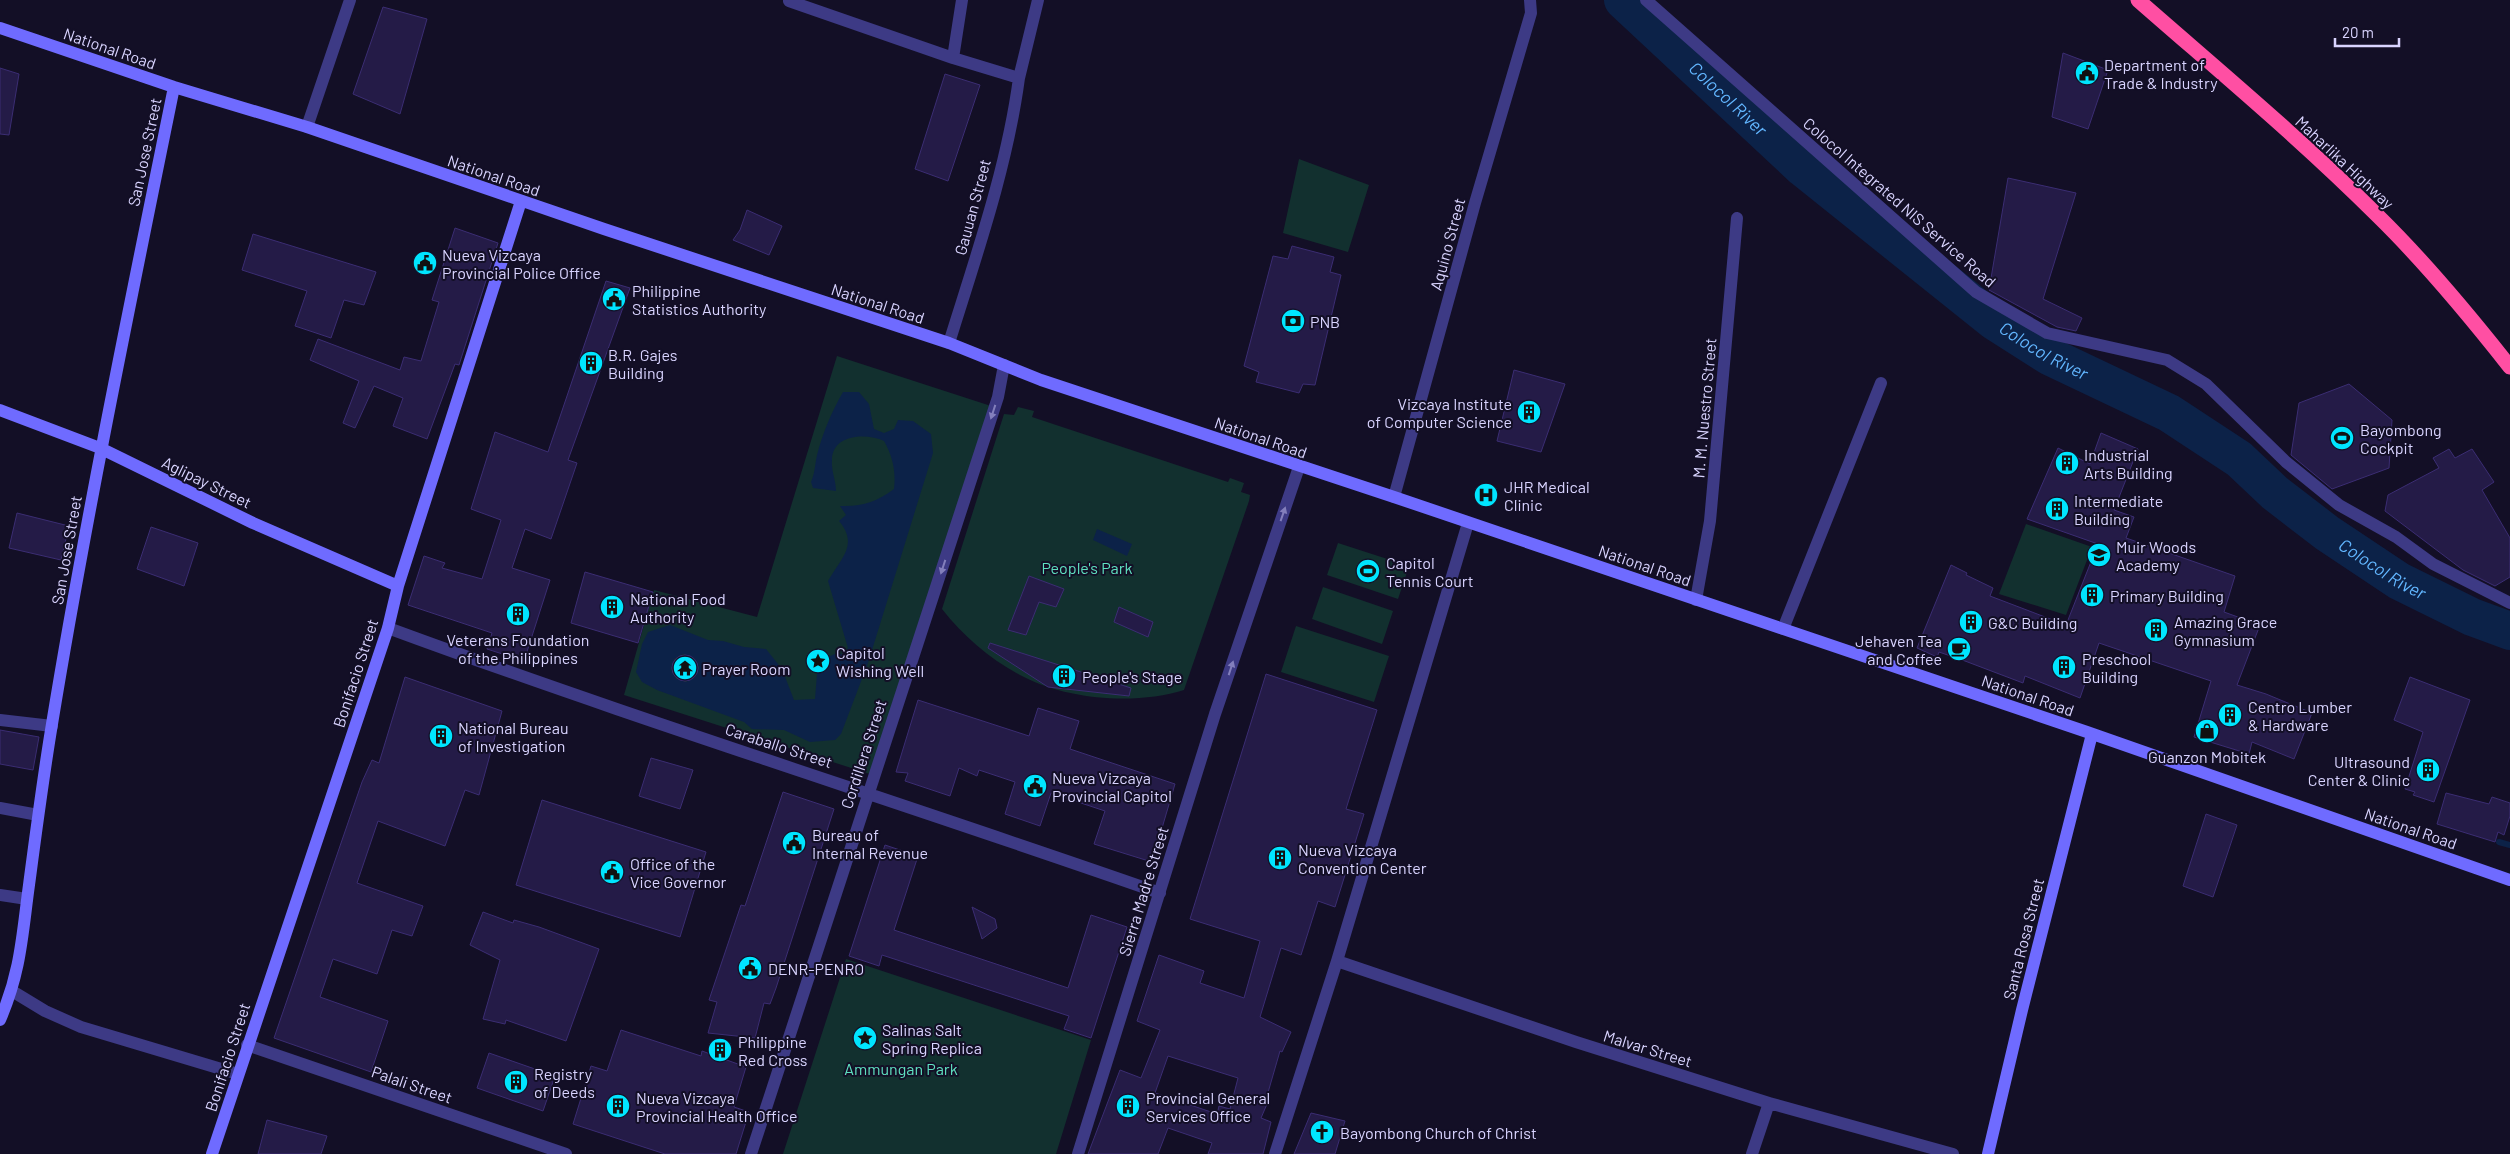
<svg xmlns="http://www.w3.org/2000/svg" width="2510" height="1154" font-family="Barlow,sans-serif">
<rect width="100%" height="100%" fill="#130f26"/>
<path fill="#12302f" d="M1299 159 1369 185 1348 252 1283 233Z
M837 356 991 406 870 774 624 695 654 590 757 617Z
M1018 407 1034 411 1032 417 1228 482 1230 478 1244 483 1241 492 1250 495 1249 501 1184 690C1137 705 1068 700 1024 677 992 661 964 637 942 609L1004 414 1014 415Z
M2026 524 2092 547 2066 615 1999 594Z
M1338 543 1409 566 1398 599 1327 575Z
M1323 587 1393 611 1382 644 1312 619Z
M1296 626 1389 656 1374 702 1281 672Z
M846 959 1091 1040 1056 1154H783Z"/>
<path fill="#0c2248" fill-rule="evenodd" d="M843 392H859L869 404 874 429 884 433 894 429 898 420 913 421 931 434 933 453 868 663 841 734 835 740 810 742 784 730 752 729 744 722 657 690 642 682 636 672 642 644 648 632 670 625 708 640 723 641 744 647 766 649 782 669 794 700 815 699 818 661 835 654H843L848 648 828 581C841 558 859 545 839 521L846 515 840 506C862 507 876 502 894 489 896 472 893 457 884 441 867 433 832 434 832 460 831 471 836 480 836 491L813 488 811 482C815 473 815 464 817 455 823 432 832 411 843 392ZM683 654 694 658 699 667 695 677 686 682 676 679 671 670 674 659Z
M1097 529 1132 544 1127 556 1093 540Z"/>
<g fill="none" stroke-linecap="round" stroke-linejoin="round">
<path stroke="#0c2248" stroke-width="6" d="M2499 842 2510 845"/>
<path stroke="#0c2248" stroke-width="38" id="s1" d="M1623 0 1803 168 1994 321 2049 356 2169 413 2239 459 2275 493 2327 533 2399 581 2472 617 2510 631"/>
</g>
<path fill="#241b47" stroke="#3b2d73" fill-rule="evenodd" d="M383 7 427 19 400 114 353 94Z
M2063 53 2108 70 2088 129 2052 117Z
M0 68 19 74 9 135 0 134Z
M945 74 980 85 948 181 915 169Z
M2008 178 2076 193 2043 299 2082 318 2076 331 2057 327 1989 290Z
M747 210 782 226 769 255 733 240 740 230Z
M455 228 498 243 459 365 455 364 427 439 393 426 403 398 374 386 355 428 343 423 359 381 310 360 318 339 400 370 404 357 421 361 439 302 432 300Z
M253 234 376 272 364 305 344 300 331 338 295 326 307 291 242 270Z
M1292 246 1334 257 1330 272 1341 275 1315 385 1303 384 1299 393 1256 382 1259 372 1244 366 1273 256 1288 259Z
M606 281 630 288 568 460 577 463 551 539 525 529 512 568 550 580 524 661 487 649 492 633 408 605 424 556 445 563 442 568 482 579 501 520 471 509 495 432 548 452Z
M1514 370 1565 384 1541 452 1497 441Z
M2349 384 2392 420 2389 468 2332 489 2291 455 2299 403Z
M2101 433 2138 449 2114 510 2134 517 2126 538 2235 576 2224 612 2260 625 2237 685 2266 694 2312 713 2294 759 2252 742 2249 754 2194 737 2211 681 2099 643 2080 698 2025 676 2023 683 1965 661 1939 652 1937 657 1917 648 1951 565 1967 573 1966 575 1993 588 1990 596 2066 625 2098 544 2027 519 2058 448 2090 464Z
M2449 449 2455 458 2472 449 2494 482 2482 490 2510 538V577L2495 586 2463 570 2385 511 2388 495 2439 468 2433 458Z
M17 513 69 526 61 560 9 548Z
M151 527 198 543 184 586 137 569Z
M585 572 653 592 638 643 571 623Z
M1029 576 1064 589 1056 607 1039 602 1026 635 1008 630Z
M1119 607 1153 622 1148 637 1114 622Z
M990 643 1131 688 1129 696 1048 687 988 648Z
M672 668a13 13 0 1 1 26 0a13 13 0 1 1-26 0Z
M1266 674 1377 710 1346 809 1364 814 1335 907 1318 901 1301 955 1281 948 1260 1017 1291 1032 1282 1052 1280 1051 1267 1096 1270 1097 1261 1118 1271 1122 1263 1154H1208L1212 1143 1168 1128 1158 1154H1088L1120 1070 1141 1078 1160 1030 1137 1021 1159 955 1204 971 1200 983 1244 998 1260 941 1190 919ZM1168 1056 1238 1078 1230 1109 1219 1106 1217 1114 1155 1093Z
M405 677 502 711 479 795 465 790 445 846 378 821 357 883 423 906 412 936 392 930 377 974 333 959 320 997 388 1021 371 1072 274 1038 362 782 372 760 379 763Z
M2410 677 2470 700 2434 802 2413 795 2415 792 2405 789 2423 732 2394 720Z
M918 700 1029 736 1038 708 1079 721 1070 749 1175 784 1152 862 1094 844 1105 811 1051 793 1040 826 1005 814 1015 782 979 770 977 776 959 768 950 796 905 781 908 773 896 772Z
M0 730 39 737 33 770 0 764Z
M651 758 693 770 680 809 639 796Z
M783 792 834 809 776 988 770 1004 764 1003 755 1038 708 1033 717 1002 709 1000 741 905 745 906Z
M2446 793 2489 804 2492 797 2510 803V816L2504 835 2498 832 2495 842 2437 824Z
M542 800 706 852 680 937 516 885Z
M2206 814 2237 825 2213 897 2183 886Z
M885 845 918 856 894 930 1068 988 1091 915 1127 927 1091 1038 1064 1029 1069 1016 882 955 879 966 849 956Z
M972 907 995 919 997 928 982 939Z
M483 912 513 923 514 920 539 927 599 949 566 1041 506 1020 505 1024 483 1019 500 960 470 945Z
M621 1030 701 1056 702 1051 746 1067 734 1107 749 1112 736 1154H665L573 1124 591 1066 607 1071Z
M489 1053 555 1076 543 1111 477 1088Z
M1311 1113 1345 1121 1335 1154H1294Z
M267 1120 327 1136 321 1154H258Z"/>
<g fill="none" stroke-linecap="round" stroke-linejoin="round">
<path stroke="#3d3a85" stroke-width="12" d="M1646 0 1976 292 2047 333 2167 360 2206 384 2286 462 2339 505 2396 537 2433 564 2510 603
M789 1 953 58
M1019 78 1038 0
M307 127 350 0
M949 343C976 256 1007 168 1019 78L953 58 962 0
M1394 497 1475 203 1531 13 1530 0
M1696 600 1710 521 1737 218
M388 628C643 722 903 803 1160 893
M1783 629 1881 383
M0 720 52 726
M0 808 38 815
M0 895 27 899
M1337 961 1576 1042 1769 1103 1953 1154
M12 991 45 1011 81 1027 238 1074
M247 1045 566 1154
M751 1154 998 397 1004 365
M1078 1154 1215 714 1299 467
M1275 1154 1337 961 1468 523
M1752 1154 1769 1103"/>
<path stroke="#6f6bff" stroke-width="12" d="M0 28 174 87 307 127 604 229 949 343 1041 380 1394 497 2087 732 2510 880
M0 410 100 448 253 523 398 586
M0 1020C21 971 22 936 29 885 36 832 43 778 52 724 87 511 131 299 174 87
M212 1154 388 628 398 586 521 201
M1988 1154 2022 1010 2092 734"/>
<path stroke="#ff4fa3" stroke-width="15" d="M2138 0C2219 71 2302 140 2378 216 2426 263 2469 315 2510 367"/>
</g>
<defs><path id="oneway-solid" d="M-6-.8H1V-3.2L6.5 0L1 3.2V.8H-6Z" transform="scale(1.25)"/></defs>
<g fill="#837fbc">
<use href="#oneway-solid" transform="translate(993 412) rotate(108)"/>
<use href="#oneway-solid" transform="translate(1283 514) rotate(-71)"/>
<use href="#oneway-solid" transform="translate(943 567) rotate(108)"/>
<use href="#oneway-solid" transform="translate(1231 668) rotate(-72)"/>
</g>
<defs>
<g id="civic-disc" transform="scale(1.25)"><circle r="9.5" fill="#00e5ff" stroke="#130f26"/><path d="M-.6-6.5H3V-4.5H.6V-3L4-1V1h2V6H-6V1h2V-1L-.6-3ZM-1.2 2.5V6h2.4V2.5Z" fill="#111"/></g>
<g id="bank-disc" transform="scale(1.25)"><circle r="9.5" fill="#00e5ff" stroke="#130f26"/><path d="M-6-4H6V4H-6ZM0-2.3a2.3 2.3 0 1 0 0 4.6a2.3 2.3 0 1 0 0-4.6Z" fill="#111"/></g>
<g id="building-disc" transform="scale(1.25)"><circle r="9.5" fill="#00e5ff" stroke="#130f26"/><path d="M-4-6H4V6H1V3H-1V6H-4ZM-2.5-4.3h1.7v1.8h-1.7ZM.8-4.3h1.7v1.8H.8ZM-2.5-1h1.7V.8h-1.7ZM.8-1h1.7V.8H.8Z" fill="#111"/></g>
<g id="stadium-disc" transform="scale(1.25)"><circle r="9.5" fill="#00e5ff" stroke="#130f26"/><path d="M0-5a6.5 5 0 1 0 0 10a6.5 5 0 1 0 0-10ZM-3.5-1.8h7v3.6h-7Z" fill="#111"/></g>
<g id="hospital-disc" transform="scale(1.25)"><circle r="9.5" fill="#00e5ff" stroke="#130f26"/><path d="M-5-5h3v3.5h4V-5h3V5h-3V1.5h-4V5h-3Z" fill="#111"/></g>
<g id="school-disc" transform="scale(1.25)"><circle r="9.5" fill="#00e5ff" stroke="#130f26"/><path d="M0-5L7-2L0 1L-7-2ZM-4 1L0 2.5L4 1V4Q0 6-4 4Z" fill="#111"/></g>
<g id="cafe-disc" transform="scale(1.25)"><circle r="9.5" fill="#00e5ff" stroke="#130f26"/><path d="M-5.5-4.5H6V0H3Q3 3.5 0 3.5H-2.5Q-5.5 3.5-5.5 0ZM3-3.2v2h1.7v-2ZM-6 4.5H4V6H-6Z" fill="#111"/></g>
<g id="sight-disc" transform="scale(1.25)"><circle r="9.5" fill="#00e5ff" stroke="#130f26"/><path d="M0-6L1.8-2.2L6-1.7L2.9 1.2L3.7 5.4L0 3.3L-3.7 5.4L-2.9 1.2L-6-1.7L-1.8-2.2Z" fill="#111"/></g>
<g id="temple-disc" transform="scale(1.25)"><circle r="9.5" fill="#00e5ff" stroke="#130f26"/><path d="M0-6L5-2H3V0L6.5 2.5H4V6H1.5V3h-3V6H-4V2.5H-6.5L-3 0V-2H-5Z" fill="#111"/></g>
<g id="shop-disc" transform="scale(1.25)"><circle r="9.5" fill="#00e5ff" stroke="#130f26"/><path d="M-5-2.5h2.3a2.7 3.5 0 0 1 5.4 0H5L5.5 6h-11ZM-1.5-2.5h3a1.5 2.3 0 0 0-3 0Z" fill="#111"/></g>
<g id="church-disc" transform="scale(1.25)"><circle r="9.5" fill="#00e5ff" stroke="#130f26"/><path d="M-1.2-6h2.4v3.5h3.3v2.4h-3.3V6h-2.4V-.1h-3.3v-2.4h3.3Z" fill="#111"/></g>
</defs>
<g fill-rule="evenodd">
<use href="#civic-disc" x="2087" y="73"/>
<use href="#civic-disc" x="425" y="263"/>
<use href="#civic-disc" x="614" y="299"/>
<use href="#bank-disc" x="1293" y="321"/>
<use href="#building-disc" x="591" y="363"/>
<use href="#building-disc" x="1529" y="412"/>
<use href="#stadium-disc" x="2342" y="438"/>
<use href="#building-disc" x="2067" y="463"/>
<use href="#hospital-disc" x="1486" y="495"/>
<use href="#building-disc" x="2057" y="509"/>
<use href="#school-disc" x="2099" y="555"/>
<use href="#stadium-disc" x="1368" y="571"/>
<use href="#building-disc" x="2092" y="595"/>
<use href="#building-disc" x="612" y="607"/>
<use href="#building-disc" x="518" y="614"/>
<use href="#building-disc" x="1971" y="622"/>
<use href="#building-disc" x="2156" y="630"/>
<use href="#cafe-disc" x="1959" y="649"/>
<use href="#sight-disc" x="818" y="661"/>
<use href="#building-disc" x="2064" y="667"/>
<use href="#temple-disc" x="685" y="668"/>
<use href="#building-disc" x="1064" y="676"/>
<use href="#building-disc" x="2230" y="715"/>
<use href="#shop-disc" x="2207" y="731"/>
<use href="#building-disc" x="441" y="736"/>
<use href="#building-disc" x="2428" y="770"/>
<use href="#civic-disc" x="1035" y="786"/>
<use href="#civic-disc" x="794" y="843"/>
<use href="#building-disc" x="1280" y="858"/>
<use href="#civic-disc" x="612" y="872"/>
<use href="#civic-disc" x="750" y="968"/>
<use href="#sight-disc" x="865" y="1038"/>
<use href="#building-disc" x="720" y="1050"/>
<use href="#building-disc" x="516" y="1082"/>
<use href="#building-disc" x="618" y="1106"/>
<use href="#building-disc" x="1128" y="1106"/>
<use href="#church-disc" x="1322" y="1132"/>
</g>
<g text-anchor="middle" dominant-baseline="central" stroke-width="4" stroke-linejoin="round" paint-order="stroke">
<g font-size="16" fill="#d9d4ff" stroke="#130f26">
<text transform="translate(110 48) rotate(19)">National Road</text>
<text transform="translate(144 152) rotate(-78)">San Jose Street</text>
<text transform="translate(2345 162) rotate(43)">Maharlika Highway</text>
<text transform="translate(494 175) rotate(19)">National Road</text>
<text transform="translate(1900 202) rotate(41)">Colocol Integrated NIS Service Road</text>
<text transform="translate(972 207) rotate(-75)">Gauuan Street</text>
<text transform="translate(1447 244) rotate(-75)">Aquino Street</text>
<text transform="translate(878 303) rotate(18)">National Road</text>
<text transform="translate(1704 408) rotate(-85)">M. M. Nuestro Street</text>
<text transform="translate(1261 437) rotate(19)">National Road</text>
<text transform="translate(207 482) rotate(26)">Aglipay Street</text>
<text transform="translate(66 550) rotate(-80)">San Jose Street</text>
<text transform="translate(1645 565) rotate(19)">National Road</text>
<text transform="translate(355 673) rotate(-72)">Bonifacio Street</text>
<text transform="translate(2028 695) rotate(19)">National Road</text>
<text transform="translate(779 745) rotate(18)">Caraballo Street</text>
<text transform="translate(863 754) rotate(-72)">Cordillera Street</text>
<text transform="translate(2411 828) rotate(19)">National Road</text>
<text transform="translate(1143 891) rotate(-73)">Sierra Madre Street</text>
<text transform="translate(2023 939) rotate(-76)">Santa Rosa Street</text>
<text transform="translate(1648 1048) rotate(17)">Malvar Street</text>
<text transform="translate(227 1057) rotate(-72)">Bonifacio Street</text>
<text transform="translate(412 1084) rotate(19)">Palali Street</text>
</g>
<g font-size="16" fill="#d9d4ff" stroke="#130f26" text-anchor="start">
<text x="2104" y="64">Department of<tspan x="2104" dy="18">Trade &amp; Industry</tspan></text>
<text x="442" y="254">Nueva Vizcaya<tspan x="442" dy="18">Provincial Police Office</tspan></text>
<text x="632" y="290">Philippine<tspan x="632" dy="18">Statistics Authority</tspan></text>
<text x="1310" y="321">PNB</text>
<text x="608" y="354">B.R. Gajes<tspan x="608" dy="18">Building</tspan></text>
<text x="1512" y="403" text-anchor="end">Vizcaya Institute<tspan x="1512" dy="18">of Computer Science</tspan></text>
<text x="2360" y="429">Bayombong<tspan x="2360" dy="18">Cockpit</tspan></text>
<text x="2084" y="454">Industrial<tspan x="2084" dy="18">Arts Building</tspan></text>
<text x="1504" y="486">JHR Medical<tspan x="1504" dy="18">Clinic</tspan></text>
<text x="2074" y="500">Intermediate<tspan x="2074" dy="18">Building</tspan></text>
<text x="2116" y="546">Muir Woods<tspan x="2116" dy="18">Academy</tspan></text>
<text x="1386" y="562">Capitol<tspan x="1386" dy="18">Tennis Court</tspan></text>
<text x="2110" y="595">Primary Building</text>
<text x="630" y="598">National Food<tspan x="630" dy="18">Authority</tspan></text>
<text x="2174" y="621">Amazing Grace<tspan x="2174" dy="18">Gymnasium</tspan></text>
<text x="1988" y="622">G&amp;C Building</text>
<text x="518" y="639" text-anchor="middle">Veterans Foundation<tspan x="518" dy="18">of the Philippines</tspan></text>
<text x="1942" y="640" text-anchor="end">Jehaven Tea<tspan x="1942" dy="18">and Coffee</tspan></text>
<text x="836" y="652">Capitol<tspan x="836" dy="18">Wishing Well</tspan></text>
<text x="2082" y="658">Preschool<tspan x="2082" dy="18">Building</tspan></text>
<text x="702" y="668">Prayer Room</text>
<text x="1082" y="676">People's Stage</text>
<text x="2248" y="706">Centro Lumber<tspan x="2248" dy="18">&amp; Hardware</tspan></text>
<text x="458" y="727">National Bureau<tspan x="458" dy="18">of Investigation</tspan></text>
<text x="2207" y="756" text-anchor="middle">Guanzon Mobitek</text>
<text x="2410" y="761" text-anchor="end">Ultrasound<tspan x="2410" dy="18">Center &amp; Clinic</tspan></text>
<text x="1052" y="777">Nueva Vizcaya<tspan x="1052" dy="18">Provincial Capitol</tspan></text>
<text x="812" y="834">Bureau of<tspan x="812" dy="18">Internal Revenue</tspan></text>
<text x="1298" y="849">Nueva Vizcaya<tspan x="1298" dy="18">Convention Center</tspan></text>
<text x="630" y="863">Office of the<tspan x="630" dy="18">Vice Governor</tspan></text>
<text x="768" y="968">DENR-PENRO</text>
<text x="882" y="1029">Salinas Salt<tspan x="882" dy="18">Spring Replica</tspan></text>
<text x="738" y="1041">Philippine<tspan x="738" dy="18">Red Cross</tspan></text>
<text x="534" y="1073">Registry<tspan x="534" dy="18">of Deeds</tspan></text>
<text x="636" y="1097">Nueva Vizcaya<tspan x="636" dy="18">Provincial Health Office</tspan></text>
<text x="1146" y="1097">Provincial General<tspan x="1146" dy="18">Services Office</tspan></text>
<text x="1340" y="1132">Bayombong Church of Christ</text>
</g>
<g font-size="16" fill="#5fe0c0" stroke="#130f26">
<text x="1087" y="567">People's Park</text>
<text x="901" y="1068">Ammungan Park</text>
</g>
<g font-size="18" font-style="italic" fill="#62b6ff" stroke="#130f26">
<text stroke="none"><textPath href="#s1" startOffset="144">Colocol River</textPath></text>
<text stroke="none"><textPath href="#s1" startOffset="549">Colocol River</textPath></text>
<text stroke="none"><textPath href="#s1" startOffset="954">Colocol River</textPath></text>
</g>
</g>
<path d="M2335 38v8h64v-8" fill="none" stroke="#d9d4ff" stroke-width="2.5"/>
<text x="2342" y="38" font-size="15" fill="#d9d4ff" stroke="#130f26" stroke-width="4" paint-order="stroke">20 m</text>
</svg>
